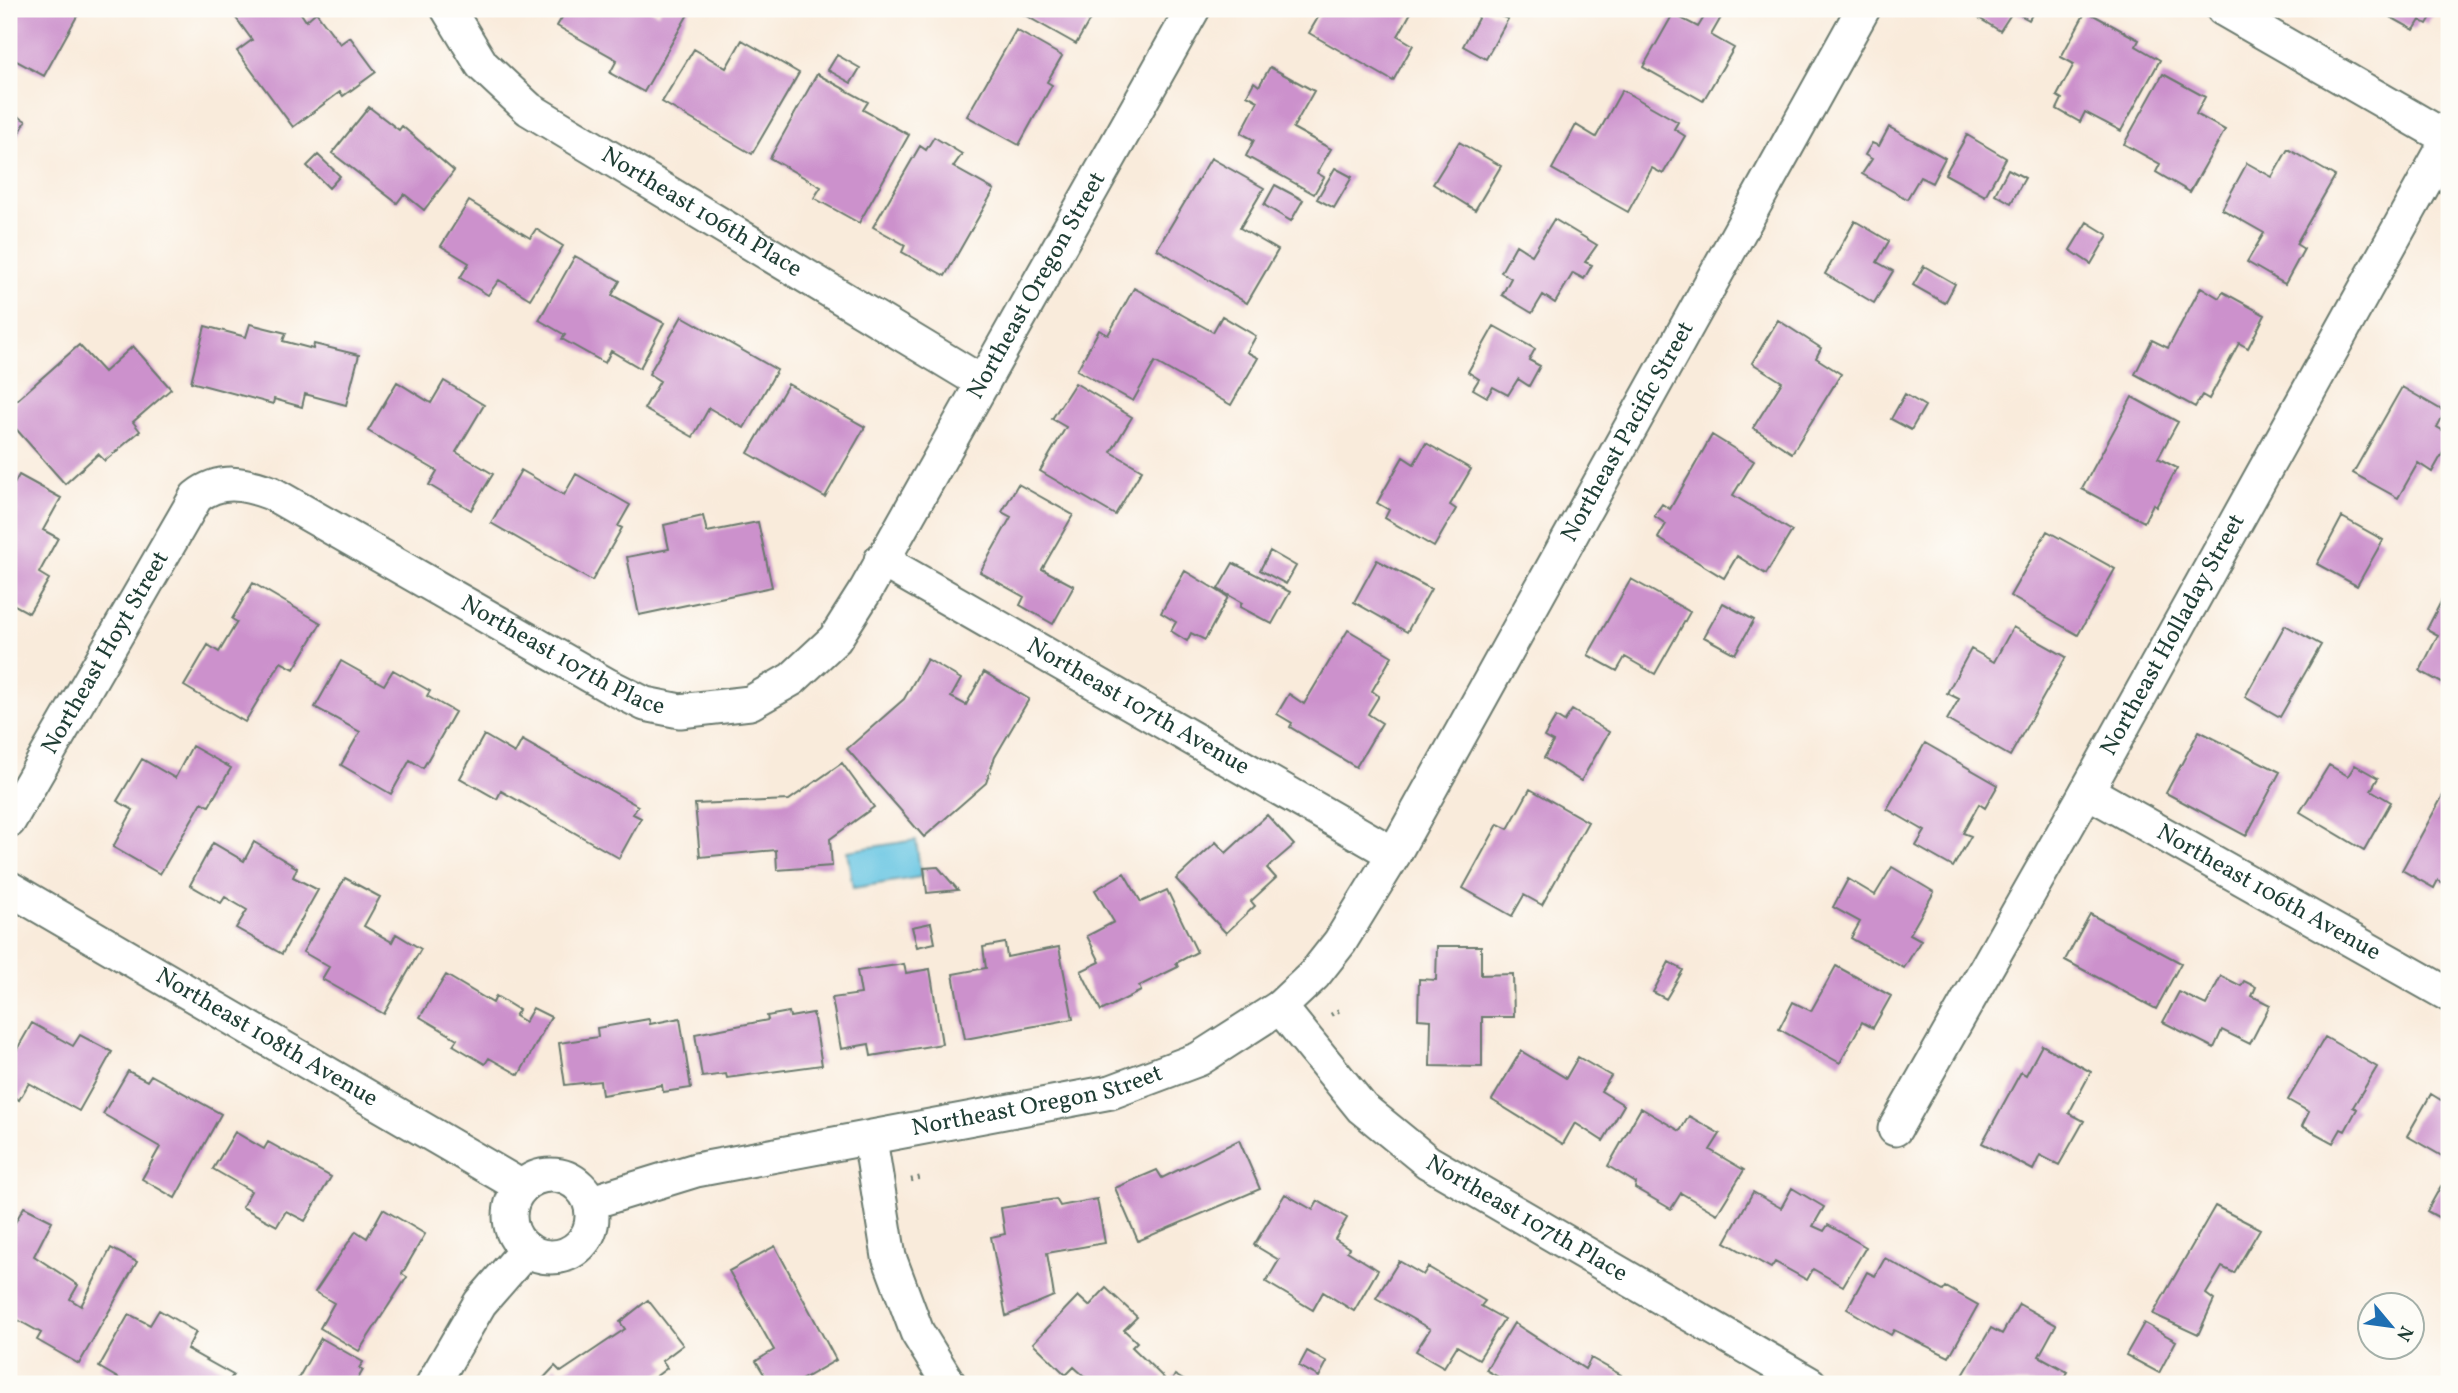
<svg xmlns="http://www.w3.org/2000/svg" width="2458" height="1393" font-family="Vollkorn,serif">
<rect width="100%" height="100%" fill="#fdfcf7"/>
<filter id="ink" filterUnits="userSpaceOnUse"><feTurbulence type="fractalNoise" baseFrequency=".0143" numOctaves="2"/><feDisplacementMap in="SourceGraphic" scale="14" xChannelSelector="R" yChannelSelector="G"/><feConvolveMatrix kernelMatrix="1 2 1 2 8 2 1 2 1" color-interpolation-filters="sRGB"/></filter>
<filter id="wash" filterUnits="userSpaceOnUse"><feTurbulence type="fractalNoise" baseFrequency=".00686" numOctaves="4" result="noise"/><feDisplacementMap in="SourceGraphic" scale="28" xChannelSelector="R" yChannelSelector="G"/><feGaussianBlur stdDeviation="1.57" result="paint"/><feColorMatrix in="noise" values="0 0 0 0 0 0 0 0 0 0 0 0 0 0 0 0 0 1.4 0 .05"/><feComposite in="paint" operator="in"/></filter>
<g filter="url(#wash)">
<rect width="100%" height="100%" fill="#f9ebdb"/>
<path fill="#64c4e2" stroke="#42808b" stroke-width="2" d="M916 840 921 877 853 888 847 851Z"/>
<g id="blocks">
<path fill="#cc91cc" d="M9 9H81L44 76 9 57Z
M249 9H298L306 21 316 12 340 44 350 37 376 72 343 96 340 92 293 127 237 51 252 40 236 18Z
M567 9H649L658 14 661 9H691L644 92 610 73 617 60 557 26Z
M1014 9H1096L1076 44Z
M1323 9H1348L1353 12 1355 9H1413L1398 36 1413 45 1393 81 1309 33Z
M1483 9 1508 19 1486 59 1463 46Z
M1709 9 1723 14 1711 35 1734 48 1703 101 1643 67 1673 14 1698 27Z
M1964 9H2035L2029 20 2013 11 2000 31Z
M2376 9H2436L2427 24 2420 20 2414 30Z
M2086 11 2139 40 2136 46 2160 60 2121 131 2085 112 2080 122 2057 109 2062 99 2057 96 2074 64 2061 57Z
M1016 30 1062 56 1047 82 1052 85 1019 145 967 116Z
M742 40 799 73 752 154 662 102 694 49 726 68Z
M837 55 860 68 851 83 828 70Z
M1270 67 1314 91 1293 128 1331 149 1317 173 1324 177 1314 194 1246 156 1254 140 1241 133 1258 101 1247 95 1254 82 1259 86Z
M817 74 868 102 863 110 909 135 859 223 814 198 821 187 770 158Z
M2163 74 2205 97 2196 114 2225 130 2190 192 2156 172 2160 164 2124 144Z
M1622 90 1678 122 1674 129 1685 136 1663 174 1652 168 1628 212 1552 169 1576 125 1596 137Z
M369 107 399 130 402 126 454 171 424 210 404 194 397 203 332 153Z
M9 111 26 121 9 152Z
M1889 127 1945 158 1932 183 1920 177 1907 199 1862 174 1872 159 1865 155 1872 143 1879 146Z
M1967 135 2006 158 1985 196 1945 174Z
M934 137 962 154 953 167 994 190 945 276 902 252 905 245 873 227 920 146 926 150Z
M1459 142 1501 166 1475 210 1433 184Z
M2288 149 2335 176 2296 244 2304 249 2285 284 2247 262 2264 233 2222 209 2247 163 2272 177Z
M318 155 340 176 329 188 307 166Z
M1211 158 1264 188 1240 228 1278 250 1247 303 1157 249Z
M1335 168 1352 177 1334 208 1317 199Z
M2008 169 2025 178 2011 203 1995 194Z
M1275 185 1303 200 1291 221 1264 205Z
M469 201 530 238 536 229 563 246 530 299 499 280 488 295 460 278 469 263 441 246Z
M1554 219 1597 245 1585 262 1592 265 1584 279 1573 273 1555 303 1543 295 1532 313 1502 295 1511 278 1501 272 1516 245 1532 255Z
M1855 221 1889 241 1877 262 1893 271 1874 303 1825 274Z
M2087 222 2108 235 2091 264 2070 250Z
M575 256 620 281 612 295 664 323 640 368 611 351 605 363 562 339 565 335 539 320Z
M1924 266 1955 284 1945 303 1913 285Z
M2201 287 2219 298 2223 292 2265 315 2248 348 2239 343 2209 399 2202 395 2195 407 2135 374 2152 340 2168 348Z
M1134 288 1213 332 1222 316 1256 336 1247 352 1258 358 1231 405 1155 362 1133 401 1077 370 1099 330 1108 335Z
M682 316 777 370 744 428 709 408 693 437 644 409 660 381 649 374Z
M1778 320 1821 348 1816 358 1841 374 1792 453 1753 428 1782 382 1752 363Z
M250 324 286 333 283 341 313 349 314 344 359 355 346 405 305 394 302 407 274 399 273 404 191 382 205 326 246 337Z
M1494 326 1535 349 1529 360 1540 366 1529 386 1518 379 1508 395 1493 387 1487 397 1473 389 1479 379 1468 372Z
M79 345 104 372 133 346 171 389 133 422 140 431 105 461 98 454 65 484 9 421V407Z
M444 381 484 405 456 452 493 474 471 510 429 485 437 471 368 431 397 382 431 403Z
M1075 383 1132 417 1111 452 1142 470 1115 515 1040 471 1066 427 1052 419Z
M788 384 865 427 825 497 748 453Z
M2402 387 2445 412 2437 427 2449 434V442L2432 472 2418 463 2398 498 2353 473Z
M1905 394 1925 406 1911 430 1891 419Z
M2132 397 2178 422 2158 458 2177 468 2156 507 2153 504 2144 522 2082 489Z
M1712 435 1754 461 1733 495 1792 531 1766 574 1737 556 1724 578 1658 538 1666 524 1654 516 1662 504 1670 509Z
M1426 443 1471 469 1450 505 1456 509 1434 547 1385 518 1389 510 1377 503 1403 457 1414 464Z
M521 470 564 495 576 474 630 505 618 526 622 528 592 581 491 523Z
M19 475 61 498 43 530 58 538 39 573 49 579 29 613 9 602V493Z
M1018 484 1073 515 1042 569 1074 586 1053 624 1020 605 1024 597 980 572 1011 517 1002 512Z
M703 516 707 532 758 522 772 587 639 615 627 557 669 549 664 525Z
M2342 517 2383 540 2357 586 2317 564Z
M2047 531 2115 569 2078 635 2010 596Z
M1270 551 1296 566 1286 584 1260 570Z
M1377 560 1431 589 1407 632 1354 602Z
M1233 563 1290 592 1272 624 1240 607 1242 603 1218 589Z
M1185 571 1228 597 1205 640 1191 633 1187 641 1171 631 1176 622 1161 613Z
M1631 579 1690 612 1655 674 1625 657 1617 671 1588 655Z
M253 583 321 623 294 669 281 662 245 722 184 686 208 645 219 652 237 622 232 619Z
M2449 586V687L2420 671 2438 635 2427 629Z
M1723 603 1754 620 1735 654 1704 637Z
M2285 625 2321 645 2280 717 2245 697Z
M2013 627 2066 657 2010 756 1947 720 1959 699 1947 693 1971 649 1994 662Z
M1348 630 1392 656 1372 691 1379 696 1368 714 1382 723 1356 767 1290 727 1292 723 1277 714 1289 694 1304 704Z
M927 659 961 679 951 697 966 705 984 672 1029 699 995 757 986 783 924 837 847 749 904 699Z
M341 661 384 685 393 670 430 691 427 696 455 712 423 768 410 760 391 794 341 765 360 732 315 707Z
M1572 710 1609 732 1581 781 1544 758 1553 742 1544 737 1556 717 1564 722Z
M2199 731 2280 772 2246 836 2166 793Z
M484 735 515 753 522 740 638 806 633 814 641 818 619 858 501 791 497 799 460 778Z
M1925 743 1998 785 1985 808 1979 804 1963 833 1971 836 1953 867 1916 846 1925 831 1887 809Z
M192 746 231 768 209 806 202 802 160 874 113 847 133 810 117 801 142 759 175 778Z
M842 763 874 807 830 839 832 866 777 870 776 850 700 857 695 804 789 800Z
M2329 765 2348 776 2355 765 2378 778 2371 790 2391 802 2364 850 2300 812Z
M2447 788 2449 886 2438 880 2434 888 2402 870Z
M1530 789 1588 822 1542 905 1524 895 1512 916 1463 888 1498 824 1508 829Z
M1267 815 1294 845 1267 868 1276 878 1251 901 1255 906 1226 933 1176 879 1216 842 1226 853Z
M254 842 297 868 293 877 318 890 282 954 236 928 247 910 225 897 221 903 190 885 213 843 244 861Z
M938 867 958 890 927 893 924 868Z
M1892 867 1934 892 1910 934 1921 940 1904 968 1851 938 1860 922 1833 907 1848 879 1875 895Z
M1124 873 1141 902 1167 890 1197 952 1176 963 1178 967 1139 986 1141 991 1101 1011 1081 971 1100 962 1087 936 1114 922 1095 890Z
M345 878 380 897 364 926 392 942 396 934 421 949 384 1014 322 979 329 967 303 952Z
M2090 914 2181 963 2156 1009 2065 960Z
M931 923 935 943 917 947 912 927Z
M1005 943 1007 957 1059 947 1073 1019 965 1039 953 974 986 968 983 947Z
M1437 946H1481V975L1513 974 1514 1017H1482V1067L1430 1066 1431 1020 1418 1019 1419 979 1436 980Z
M1669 962 1683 970 1666 999 1653 992Z
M904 964 906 973 930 969 942 1044 871 1056 869 1044 841 1049 832 998 861 994 857 971Z
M1836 966 1891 996 1873 1028 1862 1022 1840 1063 1779 1029 1793 1002 1811 1011Z
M446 975 493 1003 496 996 519 1010 515 1016 525 1022 533 1008 551 1017 519 1075 489 1058 485 1064 453 1045 457 1039 420 1017Z
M2221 976 2241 986 2244 981 2256 987 2252 996 2270 1005 2250 1044 2222 1030 2214 1048 2163 1022 2179 992 2206 1005Z
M789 1012 790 1017 813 1013 822 1065 727 1078 726 1074 702 1077 695 1034 768 1020 767 1016Z
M680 1018 691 1088 663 1092 662 1085 602 1095 600 1081 565 1085 559 1043 598 1037 597 1028 649 1019 650 1024Z
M32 1023 73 1046 80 1035 112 1052 79 1111 29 1083 19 1100 9 1094V1047L16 1051Z
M2325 1037 2377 1067 2353 1107 2357 1109 2345 1131 2341 1129 2333 1143 2302 1126 2309 1112 2288 1100Z
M2042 1045 2091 1072 2069 1113 2084 1121 2059 1165 2040 1155 2033 1170 1982 1143 2021 1072 2026 1075Z
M1521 1051 1566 1078 1578 1057 1611 1076 1601 1091 1624 1105 1603 1141 1575 1123 1563 1144 1492 1100Z
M128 1071 147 1081 151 1075 221 1114 175 1198 142 1179 160 1147 103 1114Z
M2431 1094 2449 1105V1160L2407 1136Z
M1641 1108 1680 1131 1689 1116 1720 1134 1710 1150 1744 1170 1717 1214 1681 1193 1671 1209 1635 1188 1636 1183 1608 1166Z
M235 1132 264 1149 268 1142 331 1177 305 1221 286 1211 277 1226 242 1207 251 1191 213 1169Z
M1239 1140 1260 1189 1138 1241 1115 1188 1157 1170 1162 1178Z
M2441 1186 2449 1191V1223L2427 1211Z
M1792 1188 1824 1207 1813 1226 1824 1231 1828 1225 1866 1247 1843 1286 1813 1269 1807 1280 1775 1262 1771 1268 1725 1242 1753 1192 1781 1208Z
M1285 1194 1313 1210 1318 1201 1347 1218 1335 1239 1349 1248 1347 1251 1378 1270 1354 1311 1323 1292 1313 1310 1266 1282 1279 1260 1254 1245Z
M1056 1199 1060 1206 1097 1199 1105 1243 1047 1253 1054 1296 1006 1316 991 1237 1005 1234 1001 1208Z
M2215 1206 2260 1229 2234 1273 2222 1267 2206 1294 2214 1300 2198 1335 2153 1314Z
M24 1207 52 1221 34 1256 78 1285 70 1299 81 1306 111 1248 137 1262 79 1364 37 1340 41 1333 9 1315V1233Z
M383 1209 425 1234 402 1274 407 1277 359 1351 320 1328 334 1303 315 1292 356 1231 367 1238Z
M775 1246 836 1360 794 1384H770L756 1361 774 1350 729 1271Z
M1885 1258 1943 1291 1946 1287 1978 1305 1949 1357 1894 1330 1891 1335 1847 1309 1867 1272 1875 1276Z
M1399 1261 1423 1275 1428 1267 1485 1301 1481 1306 1504 1319 1479 1359 1457 1346 1444 1367 1416 1351 1430 1329 1376 1298Z
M1106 1288 1137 1317 1124 1330 1137 1342 1132 1347 1164 1378 1158 1384H1093L1074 1367 1066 1375 1033 1343 1078 1296 1089 1306Z
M648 1300 683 1345 662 1361 667 1368 646 1384H538L555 1366 561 1372 625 1329 620 1322Z
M2019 1304 2056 1325 2039 1356 2068 1372 2061 1384H1975L1962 1377 1991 1328 2002 1334Z
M159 1310 196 1332 187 1349 233 1375 227 1384H128L99 1367 129 1314 150 1325Z
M1514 1323 1585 1369 1591 1358 1621 1375 1616 1384H1511L1486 1370Z
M2144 1323 2176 1341 2159 1373 2126 1355Z
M321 1338 363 1362 359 1368 363 1370 355 1384H295Z
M1307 1351 1327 1362 1319 1377 1299 1366Z
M1175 1375 1190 1384H1170Z"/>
</g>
</g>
<g filter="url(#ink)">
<use href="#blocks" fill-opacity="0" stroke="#6b7a6e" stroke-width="2"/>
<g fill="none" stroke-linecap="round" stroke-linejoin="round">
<g stroke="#6b7a6e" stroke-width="37">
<g id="street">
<path id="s1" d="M448 9 482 65 529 109 983 383"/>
<path d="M2223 9 2449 139"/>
<path id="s2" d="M881 560 1394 854"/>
<path id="s3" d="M2087 791 2449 995"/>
<path id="s4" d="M9 821 196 497C220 478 244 483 271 493L607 685 645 704 680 711 750 703 792 679 835 639 866 590 1193 9"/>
<path id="s5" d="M9 888 522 1187"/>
<path id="s6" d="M1280 1007 1362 1108 1428 1162 1810 1384"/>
<path id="s7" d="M1895 1129 2087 791 2449 138"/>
<path d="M870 1139 889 1257 917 1332 949 1384"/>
<circle cx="551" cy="1216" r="41"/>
<path id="s8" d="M592 1202 696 1170 1111 1092 1199 1059 1280 1007 1314 975 1340 942 1394 854 1863 9"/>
<path d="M433 1384 480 1303 527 1249"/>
</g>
</g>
<path stroke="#6b7a6e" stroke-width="4.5" stroke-dasharray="2 5" stroke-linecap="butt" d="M1331 1015 1343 1008
M911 1180 922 1177"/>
<use href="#street" stroke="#fff" stroke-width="33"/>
</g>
</g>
<g text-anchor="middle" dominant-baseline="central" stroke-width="5" stroke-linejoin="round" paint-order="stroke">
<g font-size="24" fill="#1f3d34" stroke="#fdfcf7">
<text stroke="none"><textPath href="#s1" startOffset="331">Northeast 106th Place</textPath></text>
<text stroke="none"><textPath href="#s4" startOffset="1503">Northeast Oregon Street</textPath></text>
<text stroke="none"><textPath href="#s8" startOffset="1396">Northeast Pacific Street</textPath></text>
<text stroke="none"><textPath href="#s7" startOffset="567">Northeast Holladay Street</textPath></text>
<text stroke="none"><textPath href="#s4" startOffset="194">Northeast Hoyt Street</textPath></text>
<text stroke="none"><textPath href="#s4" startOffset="788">Northeast 107th Place</textPath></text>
<text stroke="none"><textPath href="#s2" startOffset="296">Northeast 107th Avenue</textPath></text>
<text stroke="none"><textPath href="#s3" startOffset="208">Northeast 106th Avenue</textPath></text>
<text stroke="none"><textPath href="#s5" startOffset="298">Northeast 108th Avenue</textPath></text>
<text stroke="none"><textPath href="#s8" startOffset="457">Northeast Oregon Street</textPath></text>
<text stroke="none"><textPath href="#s6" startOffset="329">Northeast 107th Place</textPath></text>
</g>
</g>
<rect width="2458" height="1393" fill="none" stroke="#fdfcf7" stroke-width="35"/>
<g transform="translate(2391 1326) rotate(119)"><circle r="33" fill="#fdfcf7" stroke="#a4b0a9" stroke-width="2"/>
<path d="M0-5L12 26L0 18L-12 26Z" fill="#1f6fb2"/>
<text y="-10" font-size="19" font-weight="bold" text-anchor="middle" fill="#1f3d34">N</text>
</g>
</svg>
